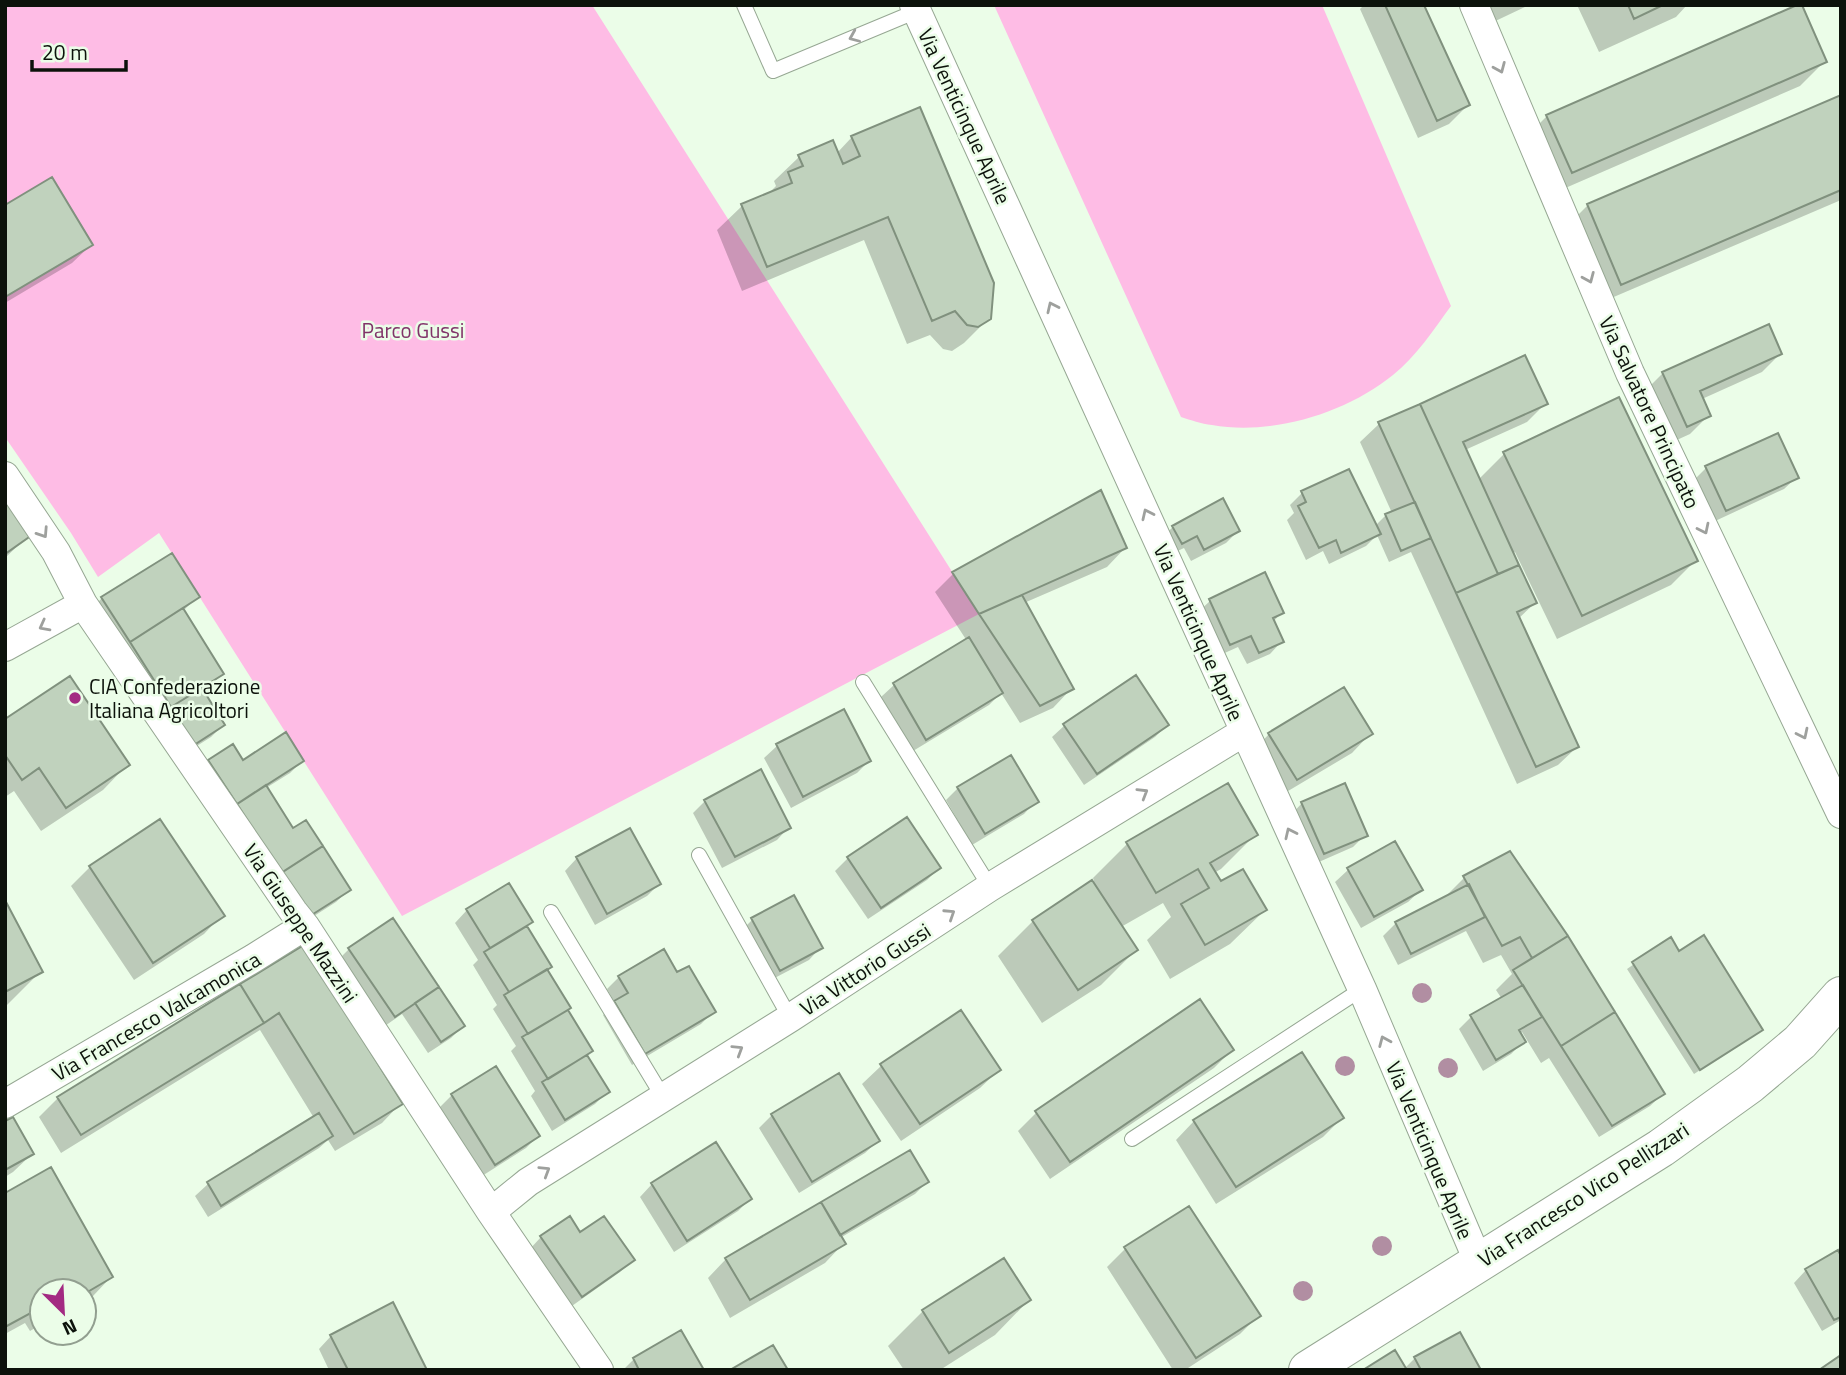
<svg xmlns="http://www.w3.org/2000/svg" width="1846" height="1375" font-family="'Titillium Web',sans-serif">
<rect width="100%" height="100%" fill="#ebfde8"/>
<path fill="#febce5" d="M5 5H592L979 614 402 916 159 533 98 577 71 533 5 437Z
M994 5H1322L1451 306C1434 329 1416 357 1393 375 1346 413 1272 436 1212 425 1201 424 1191 420 1181 417Z"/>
<path fill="#0003" d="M1364 5H1422L1468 105 1449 124 1418 138 1360 9Z
M1478 5H1529L1487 25Z
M1577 5H1687L1676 17 1599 52Z
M1825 61 1800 86 1547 196 1522 141 1547 116Z
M1841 97V200L1602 302 1569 224 1588 205Z
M852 137 989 318 964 343 952 351 943 349 930 335 907 344 864 240 742 291 717 230 742 206 767 195 776 186 774 181 799 157 832 143 837 153Z
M5 207 91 245 72 263 5 303Z
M1780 354 1762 372 1702 399 1709 415 1690 434 1668 444 1644 392 1663 373Z
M1546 403 1527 422 1465 450 1478 480 1504 454 1696 560 1671 585 1557 639 1515 552 1512 554 1535 603 1518 619 1577 747 1558 765 1517 784 1411 552 1389 562 1377 535 1366 546 1329 564 1323 551 1306 560 1287 520 1294 513 1290 505 1302 493 1375 526 1386 515 1392 513 1360 442 1379 424Z
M1706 468 1797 477 1784 489 1713 522 1694 480Z
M5 502 29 535 5 558Z
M1173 527 1238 531 1226 543 1191 561 1184 548 1169 555 1160 539Z
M1125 548 1107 567 1024 603 1071 689 1053 708 1020 723 1001 693 989 705 913 751 881 697 894 685 967 641 935 592 953 574Z
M1264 575 1282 612 1273 622 1282 641 1270 654 1247 664 1238 647 1218 656 1197 613 1210 601Z
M197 597 183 611 222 674 203 693 223 725 211 737 181 756 90 610 102 598Z
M843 711 869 761 857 773 791 808 764 758 777 746Z
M5 721 127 765 103 790 41 831 14 791 5 797Z
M1065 725H1167L1155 737 1084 785 1052 737Z
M1269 734H1370L1352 753 1278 797 1251 753Z
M210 761H302L290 773 266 788 293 830 349 890 336 902 297 927 197 773Z
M958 788 1036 801 1024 814 972 845 946 800Z
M705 801 789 827 777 840 722 868 693 813Z
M1302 803 1365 835 1353 847 1312 865 1290 816Z
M907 819 939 868 927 880 868 919 835 871 848 858Z
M159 821 222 915 204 934 134 980 71 886 90 867Z
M1255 835 1221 869 1214 873 1220 884 1265 910 1230 944 1170 979 1147 940 1171 917 1163 903 1121 927 1136 950 1101 985 1042 1023 998 956 1033 921 1094 881 1093 878 1127 844Z
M1394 844 1421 890 1408 902 1361 928 1335 882 1348 870Z
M577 858 659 884 647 896 595 925 565 871Z
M1465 877 1566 937 1663 1094 1650 1106 1599 1137 1549 1058 1541 1063 1522 1032 1519 1034 1523 1042 1511 1054 1483 1071 1459 1029 1471 1017 1502 999 1496 990 1512 974 1501 955 1483 963 1466 931 1398 965 1383 936 1396 923 1447 897 1446 896Z
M5 904 41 971 5 1007Z
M467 910 530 922 526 927 549 966 546 970 590 1051 586 1056 607 1092 595 1104 552 1131 531 1096 535 1091 511 1051 516 1046 493 1009 497 1005 473 965 478 960 455 923Z
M752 920 821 947 809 960 767 982 740 932Z
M1670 939 1679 953 1761 1030 1694 1074 1627 969Z
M304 947 400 1104 382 1123 335 1151 328 1140 319 1148 208 1217 195 1196 208 1184 314 1118 260 1030 61 1153 39 1117 58 1098Z
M349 949 463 1026 451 1038 428 1053 402 1014 382 1028 337 961Z
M676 975 713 1012 701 1024 632 1065 603 1015 615 1003 607 989 619 977Z
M1199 1002 1232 1050 1214 1068 1050 1179 1018 1131 1036 1113Z
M960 1013 999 1070 980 1088 901 1141 862 1084 881 1066Z
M838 1075 878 1141 865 1153 799 1193 759 1128 772 1115Z
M452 1095 538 1136 526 1148 482 1176 440 1107Z
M1342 1118 1323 1137 1216 1204 1176 1140 1194 1121Z
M5 1123 32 1154 13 1172 5 1177Z
M927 1182 915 1194 840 1238 843 1244 825 1263 730 1318 708 1278 726 1259Z
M652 1184 750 1199 738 1211 674 1252 640 1197Z
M5 1195 111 1277 93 1296 84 1301V1291H42V1324L30 1331 25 1323 5 1334Z
M580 1234 632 1260 620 1272 569 1308 529 1250 541 1237Z
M1125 1249 1259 1315 1240 1334 1185 1370H1173L1107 1267Z
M1841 1259V1320L1822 1331 1794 1283 1806 1270Z
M1029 1300 995 1335 940 1370H904L888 1346 923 1311Z
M681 1332 702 1370H623L634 1359Z
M331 1336 425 1370H329L319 1349Z
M1415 1358 1479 1370H1367L1404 1369Z"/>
<path fill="#c0d2bd" stroke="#80917e" stroke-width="2" d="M1385 5H1424L1470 105 1437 121Z
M1628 5H1663L1634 19Z
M1797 5H1802L1827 62 1572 173 1546 115Z
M1841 95V190L1621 285 1587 204Z
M920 107 994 283 991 319 978 327 967 325 955 311 932 321 888 217 767 267 741 204 792 183 788 172 803 166 798 155 833 140 843 164 860 156 851 136Z
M52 177 93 245 5 297V205Z
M1769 324 1782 354 1700 391 1711 416 1687 427 1662 372Z
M1525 355 1548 404 1463 442 1519 565 1498 574 1420 404Z
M1619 397 1698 561 1582 616 1503 452Z
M1420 404 1498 574 1456 593 1378 422Z
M1778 433 1799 478 1726 511 1705 466Z
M1349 469 1381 534 1341 553 1336 540 1319 548 1298 506 1306 502 1301 491Z
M1101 490 1127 548 979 614 952 572Z
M1223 498 1240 531 1204 550 1197 536 1182 544 1172 526Z
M5 499 32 535 5 554Z
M1415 502 1431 538 1401 551 1385 514Z
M172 553 200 597 130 642 101 597Z
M1519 565 1537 603 1517 612 1579 747 1536 767 1456 593Z
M1265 572 1284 613 1273 618 1284 642 1259 653 1251 636 1230 645 1209 599Z
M1022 595 1074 689 1040 706 979 614Z
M183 608 224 674 171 707 130 642Z
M969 637 1003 693 926 740 893 683Z
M1136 675 1169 725 1097 774 1063 724Z
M70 676 130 765 66 808 39 768 22 780 5 755V719Z
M1344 687 1373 734 1297 780 1268 733Z
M202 688 225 725 194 745 171 707Z
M844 709 871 761 803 797 776 744Z
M286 732 304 761 237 804 208 760 233 744 243 760Z
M1011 755 1039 802 985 834 957 787Z
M761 769 791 828 735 857 704 800Z
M1228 783 1258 835 1210 863 1221 881 1243 869 1267 910 1205 945 1181 904 1209 888 1198 869 1156 893 1126 842Z
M1345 783 1368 836 1324 854 1301 802Z
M266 785 293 828 306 820 323 846 281 873 237 804Z
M907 817 941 868 881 908 847 857Z
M160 819 225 916 153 963 89 866Z
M630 828 661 884 607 914 576 857Z
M1395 841 1423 890 1374 917 1347 868Z
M323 846 351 890 310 916 281 873Z
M1510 851 1568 936 1532 958 1520 937 1502 946 1463 876Z
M1092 880 1138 950 1078 990 1032 920Z
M509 883 533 922 490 948 466 909Z
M1469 884 1485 917 1411 954 1395 922Z
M794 895 823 948 780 971 751 918Z
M5 900 43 972 5 992Z
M393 918 439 987 395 1017 348 948Z
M527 926 552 967 509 992 484 952Z
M1704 935 1763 1030 1700 1070 1632 962 1671 937 1679 951Z
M1568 936 1615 1012 1561 1046 1513 970Z
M304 945 403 1104 354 1134 279 1013 264 1023 240 984Z
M664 949 677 972 689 966 716 1012 645 1054 614 1001 628 993 618 976Z
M547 969 571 1008 528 1034 504 995Z
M240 984 264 1023 81 1135 57 1097Z
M1523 985 1542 1017 1519 1030 1526 1042 1496 1060 1470 1015Z
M439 987 465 1026 441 1042 415 1003Z
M1200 999 1234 1050 1070 1162 1035 1111Z
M568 1010 593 1051 548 1079 522 1037Z
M961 1010 1001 1070 920 1124 880 1064Z
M1615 1012 1665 1094 1612 1126 1561 1046Z
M1302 1052 1344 1118 1236 1187 1193 1120Z
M587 1055 610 1092 565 1120 542 1082Z
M496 1066 540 1136 495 1165 451 1094Z
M839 1073 880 1141 812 1182 771 1114Z
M319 1113 333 1136 221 1206 207 1182Z
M13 1117 34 1154 5 1170V1121Z
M716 1142 752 1199 687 1241 651 1183Z
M910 1150 929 1182 840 1235 821 1202Z
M51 1167 113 1277 84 1294V1291H42V1307L5 1327V1193Z
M821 1202 846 1244 750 1300 725 1258Z
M1189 1206 1261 1316 1196 1358 1124 1247Z
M570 1216 580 1232 604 1216 635 1260 582 1297 540 1236Z
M1838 1250 1841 1256V1317L1834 1320 1805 1269Z
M1004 1258 1031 1300 949 1353 922 1310Z
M393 1302 427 1370H348L330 1335Z
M681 1330 704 1370H639L633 1358Z
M1460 1332 1481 1370H1421L1414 1357Z
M773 1345 788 1370H730Z
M1395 1350 1407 1370H1363Z
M1841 1355V1370H1819Z"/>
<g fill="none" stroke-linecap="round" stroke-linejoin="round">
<g stroke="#96a793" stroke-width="16">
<path id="lane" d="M744 5 773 71 917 11
M863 682 990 887
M699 855 790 1018
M551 912 663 1097
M1132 1139 1362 989"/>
</g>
<g stroke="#96a793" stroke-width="30">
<path id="street" d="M914 5 1362 989 1478 1261
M1474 5 1630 373 1841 814
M5 476 56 552 83 604 293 911 305 926 491 1212 599 1370
M5 647 83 604
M5 1104 254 958 305 926
M491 1212 528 1182 790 1018 990 887 1244 732"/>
</g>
<g stroke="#96a793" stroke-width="40">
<path id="secondary" d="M1308 1370 1661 1148 1750 1084 1800 1042 1841 996"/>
</g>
<use href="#lane" stroke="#fff" stroke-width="14"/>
<use href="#street" stroke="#fff" stroke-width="28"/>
<use href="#secondary" stroke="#fff" stroke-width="38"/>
</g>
<g fill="#b18ea2">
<circle cx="1422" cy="993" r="10"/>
<circle cx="1345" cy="1066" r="10"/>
<circle cx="1448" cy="1068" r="10"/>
<circle cx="1382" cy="1246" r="10"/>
<circle cx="1303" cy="1291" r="10"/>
</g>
<defs><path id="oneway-chevron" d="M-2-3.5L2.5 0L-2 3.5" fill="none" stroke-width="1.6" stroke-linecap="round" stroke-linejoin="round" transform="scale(1.75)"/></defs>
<g stroke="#9ea09d">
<use href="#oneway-chevron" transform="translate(854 37) rotate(157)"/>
<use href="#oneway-chevron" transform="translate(1500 68) rotate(67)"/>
<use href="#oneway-chevron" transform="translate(1589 278) rotate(67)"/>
<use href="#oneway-chevron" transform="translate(1052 307) rotate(-115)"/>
<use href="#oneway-chevron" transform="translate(1147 514) rotate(-115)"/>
<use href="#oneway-chevron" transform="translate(1704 529) rotate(64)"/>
<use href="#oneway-chevron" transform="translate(43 533) rotate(57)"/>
<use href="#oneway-chevron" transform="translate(44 626) rotate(152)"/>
<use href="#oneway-chevron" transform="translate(1803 734) rotate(64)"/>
<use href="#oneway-chevron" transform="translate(1143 793) rotate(-31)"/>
<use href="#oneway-chevron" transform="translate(1290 833) rotate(-115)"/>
<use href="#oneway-chevron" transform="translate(950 914) rotate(-33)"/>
<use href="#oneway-chevron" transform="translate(1384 1041) rotate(-113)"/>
<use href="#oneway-chevron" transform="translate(738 1050) rotate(-32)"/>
<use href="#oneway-chevron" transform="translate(545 1171) rotate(-32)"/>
</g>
<circle fill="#a32a82" stroke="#ebfde8" stroke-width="2.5" cx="75" cy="698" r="7"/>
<g text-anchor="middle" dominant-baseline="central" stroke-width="5" stroke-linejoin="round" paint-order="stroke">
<g font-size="21" fill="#0c120b" stroke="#ebfde8">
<text transform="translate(965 116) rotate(65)">Via Venticinque Aprile</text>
<text transform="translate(1650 412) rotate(65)">Via Salvatore Principato</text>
<text transform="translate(1199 632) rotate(66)">Via Venticinque Aprile</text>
<text transform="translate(301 923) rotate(56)">Via Giuseppe Mazzini</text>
<text transform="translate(865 969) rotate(-33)">Via Vittorio Gussi</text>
<text transform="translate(156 1016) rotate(-30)">Via Francesco Valcamonica</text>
<text transform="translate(1430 1150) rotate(67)">Via Venticinque Aprile</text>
<text transform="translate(1583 1194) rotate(-33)">Via Francesco Vico Pellizzari</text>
</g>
<g font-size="21" fill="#813369" stroke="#ebfde8">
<text x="413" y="330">Parco Gussi</text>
</g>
<g font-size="21" fill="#0c120b" stroke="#ebfde8" text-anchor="start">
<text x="89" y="686">CIA Confederazione<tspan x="89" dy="24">Italiana Agricoltori</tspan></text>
</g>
</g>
<rect width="1846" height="1375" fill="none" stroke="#0c120b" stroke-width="14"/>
<g transform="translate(63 1312) rotate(156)"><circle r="33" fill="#ebfde8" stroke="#929f90" stroke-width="2"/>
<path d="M0-5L12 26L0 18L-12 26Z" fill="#a32a82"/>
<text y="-10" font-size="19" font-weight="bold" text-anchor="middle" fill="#0c120b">N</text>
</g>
<path d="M32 60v10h94v-10" fill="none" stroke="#0c120b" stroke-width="3.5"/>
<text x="42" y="60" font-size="21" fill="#0c120b" stroke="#ebfde8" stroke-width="5" paint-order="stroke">20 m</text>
</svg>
